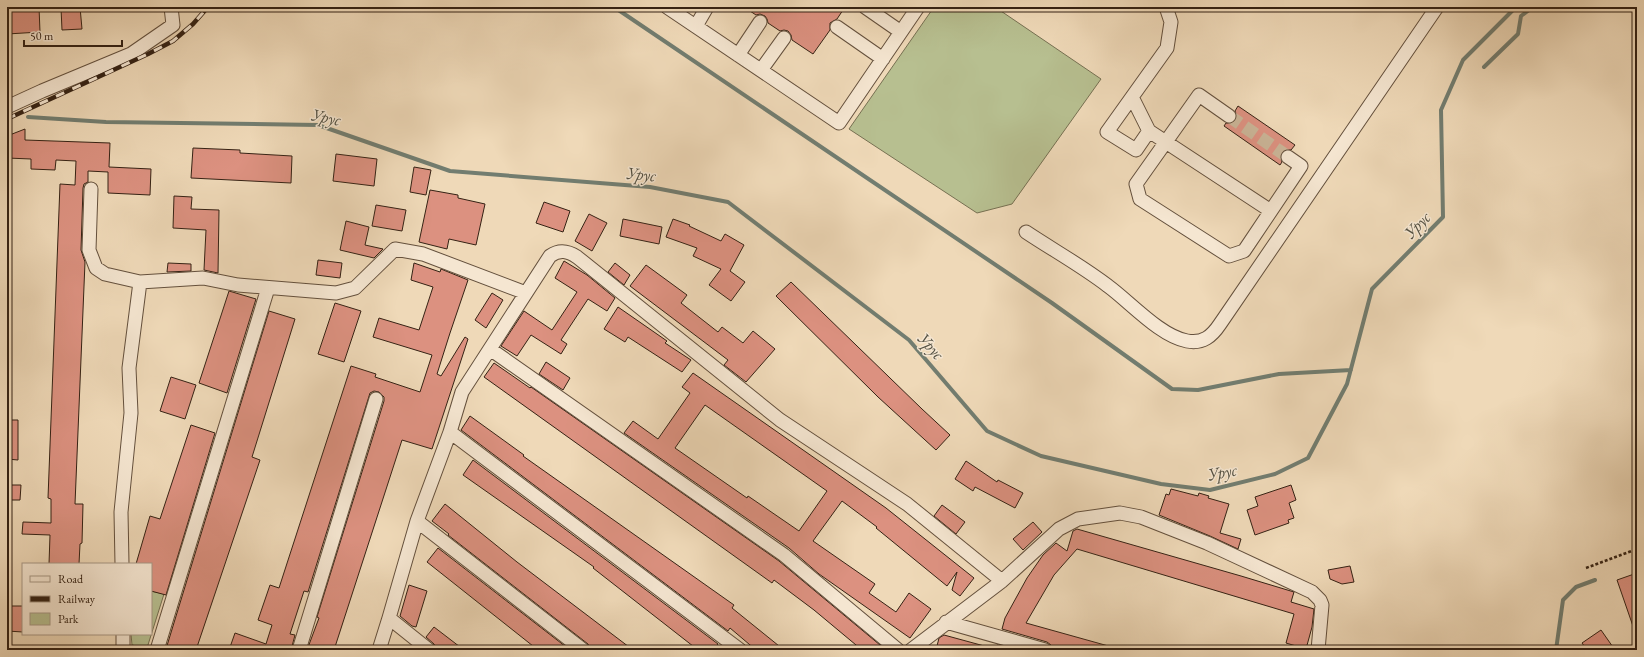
<svg xmlns="http://www.w3.org/2000/svg" width="1644" height="657" font-family="'EB Garamond',serif">
<rect width="100%" height="100%" fill="#efd9b8"/>
<filter id="stains"><feTurbulence type="fractalNoise" baseFrequency=".005" numOctaves="4"/><feColorMatrix values="0 0 0 0 .2 0 0 0 0 .09 0 0 0 0 .02 0 0 0 .5 -.17"/></filter>
<radialGradient id="worn" r=".72"><stop offset=".6" stop-color="#630" stop-opacity="0"/><stop offset="1" stop-color="#630" stop-opacity=".3"/></radialGradient>
<path fill="#b7bf90" stroke="#767052" d="M934 7H995L1101 79 1012 204 977 213 849 129Z
M151 591 164 594 147 648 132 645 131 634H151Z"/>
<g fill="none" stroke-linecap="round" stroke-linejoin="round">
<path stroke="#727d70" stroke-width="4" d="M614 7 1052 303 1172 389 1198 390 1279 374 1351 370
M1484 67 1518 34 1521 16 1533 7
M28 117 106 122 318 125 450 171 650 187 728 202 909 340 987 431 1041 456 1161 484 1210 490 1275 474 1308 458 1347 384 1372 289 1443 217 1441 110 1463 60 1516 7
M1556 650 1563 600 1576 587 1595 580"/>
</g>
<path fill="#dc9180" stroke="#352214" fill-rule="evenodd" d="M39 7 40 32 7 34V9Z
M80 7 82 29 62 30 61 8Z
M744 7H845L837 19 830 23V30L813 54 792 40 791 35 788 31 784 30 780 31 768 23 767 19 765 16 760 14 756 15Z
M1238 106 1295 145 1291 150H1285L1281 153 1280 157 1282 162 1280 165 1224 126 1226 123H1232L1236 120 1237 116 1235 111Z
M25 129V140L110 143 109 167 151 169 150 195 108 193V172L88 171V182L84 184 83 188 81 250 85 262 75 504H83L82 543 80 544 79 564H49L50 535 22 534 23 522 51 523V499L48 498 60 184 75 185 76 161 56 160 55 170 31 169V159L7 158V136Z
M193 148 240 150V153L292 156 291 183 191 178Z
M336 154 377 159 374 186 333 181Z
M414 167 431 170 426 195 410 192Z
M430 190 458 195V198L485 204 476 245 449 239 447 249 419 242Z
M174 196 192 197 191 209 219 210 218 273 204 270 206 230 173 228Z
M544 202 570 211 563 232 536 223Z
M376 205 406 210 402 231 372 226Z
M589 214 607 223 592 251 575 241Z
M623 219 662 227 659 244 620 236Z
M673 219 690 225 689 226 721 241 725 234 744 245 730 271 745 282 731 301 709 285 721 269 693 256 697 248 666 237Z
M346 221 369 227 365 245 383 249 374 258 340 250Z
M318 260 342 263 340 278 316 275Z
M564 261 587 275 615 298 607 311 588 299 561 340 567 344 561 354 531 335 517 356 501 346 524 311 552 330 577 292 555 278Z
M168 263 191 264V271L167 272Z
M414 263 440 272 441 269 468 280 450 333 437 374 441 376 465 337 468 339 432 449 402 440 334 650H307L319 618 317 617 384 401V397L379 392 374 391 370 393 308 592 304 591 290 634 295 635 291 650H229L235 633 266 644 272 625 258 620 270 585 279 588 351 366 376 374 375 377 420 392 432 355 373 337 379 318 419 330 433 287 411 280Z
M615 263 630 275 624 285 608 272Z
M646 265 687 295 681 303 718 332 722 327 743 343 753 331 775 349 746 382 724 365 728 360 630 286Z
M791 282 922 409 950 435 936 450 878 397 776 296Z
M229 291 256 299 227 393 199 383Z
M492 293 503 300 486 328 475 320Z
M335 303 361 311 344 362 318 354Z
M618 307 667 341 665 343 691 360 682 372 628 337 625 342 604 329Z
M269 311 295 319 252 457 260 460 196 650H170L166 649Z
M546 362 570 378 563 390 539 374Z
M494 363 530 388 531 387 779 561 886 650H862L814 610 774 580 772 583 484 377Z
M693 373 886 508 974 578 960 596 952 590 957 572 947 586 876 528 877 527 842 501 813 541 875 584 869 593 896 612 909 593 931 609 910 638 819 574 789 548 624 433 633 421 658 439 690 393 682 387ZM705 405 827 491 799 531 748 496 747 498 675 448Z
M171 377 196 385 185 419 160 411Z
M470 416 524 455 523 456 734 605 732 608 784 650H756L730 628 728 631 461 430Z
M8 420H18V460L7 459Z
M191 425 215 433 166 595 151 591V564H136L150 516 160 519Z
M473 460 718 644 713 650H698L593 568 594 567 463 475Z
M966 461 997 482 998 480 1023 493 1015 508 975 487 973 491 955 479Z
M9 485H21L20 500H9Z
M1291 485 1296 500 1289 503 1294 518 1288 520 1289 523 1255 535 1247 510 1258 506 1255 497Z
M1171 489 1198 496 1199 493 1209 496 1208 498 1229 504 1220 533 1241 539 1238 549 1210 536 1159 515 1166 494 1169 495Z
M445 504 517 562 633 650H591L588 644 448 535 449 534 432 521Z
M942 505 965 522 956 534 934 516Z
M1033 522 1042 532 1023 550 1013 539Z
M1077 529 1241 576 1294 592 1291 602 1314 609 1312 627 1306 649 1286 643 1294 614 1077 549 1054 575 1026 623 1112 647V650H1057L1053 649 1051 645 1047 642 1002 629 1005 618 1027 578 1043 555 1056 543 1067 551 1073 531Z
M438 548 570 650H538L427 562Z
M1350 566 1354 582 1342 584 1330 579 1328 570Z
M1637 573V632H1635L1617 580Z
M409 585 427 591 416 627 412 626 400 616Z
M7 606H23V632L7 631Z
M434 627 464 650H437L434 644 426 637Z
M1601 630 1615 650H1587L1582 643Z
M944 635 988 647V650H936L939 638Z
M997 645 1016 650H996Z"/>
<g fill="none" stroke-linecap="round" stroke-linejoin="round">
<path stroke="#cab497" stroke-width="13" stroke-dasharray="13 6" stroke-linecap="butt" d="M1229 116 1288 157"/>
<g stroke="#64503d" stroke-width="15">
<path id="minor" d="M667 7 839 123 918 7
M865 7 901 32
M696 26 707 7
M837 27 883 59
M738 55 760 22
M761 70 784 38
M1132 97 1149 131 1136 150 1107 132 1167 48 1171 22 1166 7
M7 107 42 91 131 54 173 25 171 7
M1229 116 1199 95 1136 184 1140 199 1229 256 1244 251 1301 166 1288 157
M1149 131 1271 211
M91 189 89 250 96 268 105 274 140 282 203 278 238 285 336 293 355 288 395 249 423 254 526 293
M1026 232C1053 250 1082 266 1108 286 1130 302 1160 336 1187 341 1203 344 1212 336 1220 324L1437 7
M490 349 784 555 898 650
M450 432 740 650
M417 521 583 650
M122 564 121 512 131 413 129 368 140 282
M389 618 429 650
M946 622 1045 650
M123 634V650
M157 650 268 288
M299 650 376 399
M379 650 389 618 417 521 450 432 462 392 550 256C560 249 568 251 577 257L780 420 907 504 1002 581
M911 650 1002 581 1059 529 1078 519 1120 513 1141 517 1207 543 1312 592 1320 600 1322 605 1318 650"/>
</g>
<path stroke="#352214" stroke-width="2.5" stroke-dasharray="3 2" stroke-linecap="butt" d="M1586 568 1637 549"/>
<use href="#minor" stroke="#f5e6d1" stroke-width="13"/>
<g stroke="#352214" stroke-width="4.5">
<path id="rail" d="M7 119 148 54 173 41 193 24 208 7"/>
</g>
<use href="#rail" stroke="#f5e6d1" stroke-width="3" stroke-dasharray="9" stroke-linecap="butt"/>
</g>
<g text-anchor="middle" dominant-baseline="central" stroke-width="3" stroke-linejoin="round" paint-order="stroke">
<g font-size="17" font-style="italic" fill="#535042" stroke="#f5e6d1">
<text transform="translate(326 117) rotate(12)">Урус</text>
<text transform="translate(641 174) rotate(6)">Урус</text>
<text transform="translate(1417 225) rotate(-46)">Урус</text>
<text transform="translate(931 346) rotate(48)">Урус</text>
<text transform="translate(1222 472) rotate(-10)">Урус</text>
</g>
</g>
<rect width="1644" height="657" fill="none" stroke="#efd9b8" stroke-width="24"/>
<rect x="8" y="8" width="1628" height="641" fill="none" stroke="#352214" stroke-width="2"/>
<rect x="12" y="12" width="1620" height="633" fill="none" stroke="#352214"/>
<rect x="22" y="563" width="130" height="72" fill="#f5e6d1" stroke="#a89885"/>
<rect x="30" y="576" width="20" height="6" fill="#f5e6d1" stroke="#a89885"/>
<text x="58" y="583" font-size="12" fill="#352214">Road</text>
<rect x="30" y="596" width="20" height="6" fill="#352214" stroke="#a89885"/>
<text x="58" y="603" font-size="12" fill="#352214">Railway</text>
<rect x="30" y="613" width="20" height="12" fill="#b7bf90" stroke="#a89885"/>
<text x="58" y="623" font-size="12" fill="#352214">Park</text>
<path d="M24 40v6h98v-6" fill="none" stroke="#352214" stroke-width="2"/>
<text x="30" y="40" font-size="12" fill="#352214" stroke="#f5e6d1" stroke-width="3" paint-order="stroke">50 m</text>
<rect width="100%" height="100%" filter="url(#stains)"/>
<rect width="100%" height="100%" fill="url(#worn)"/>
</svg>
